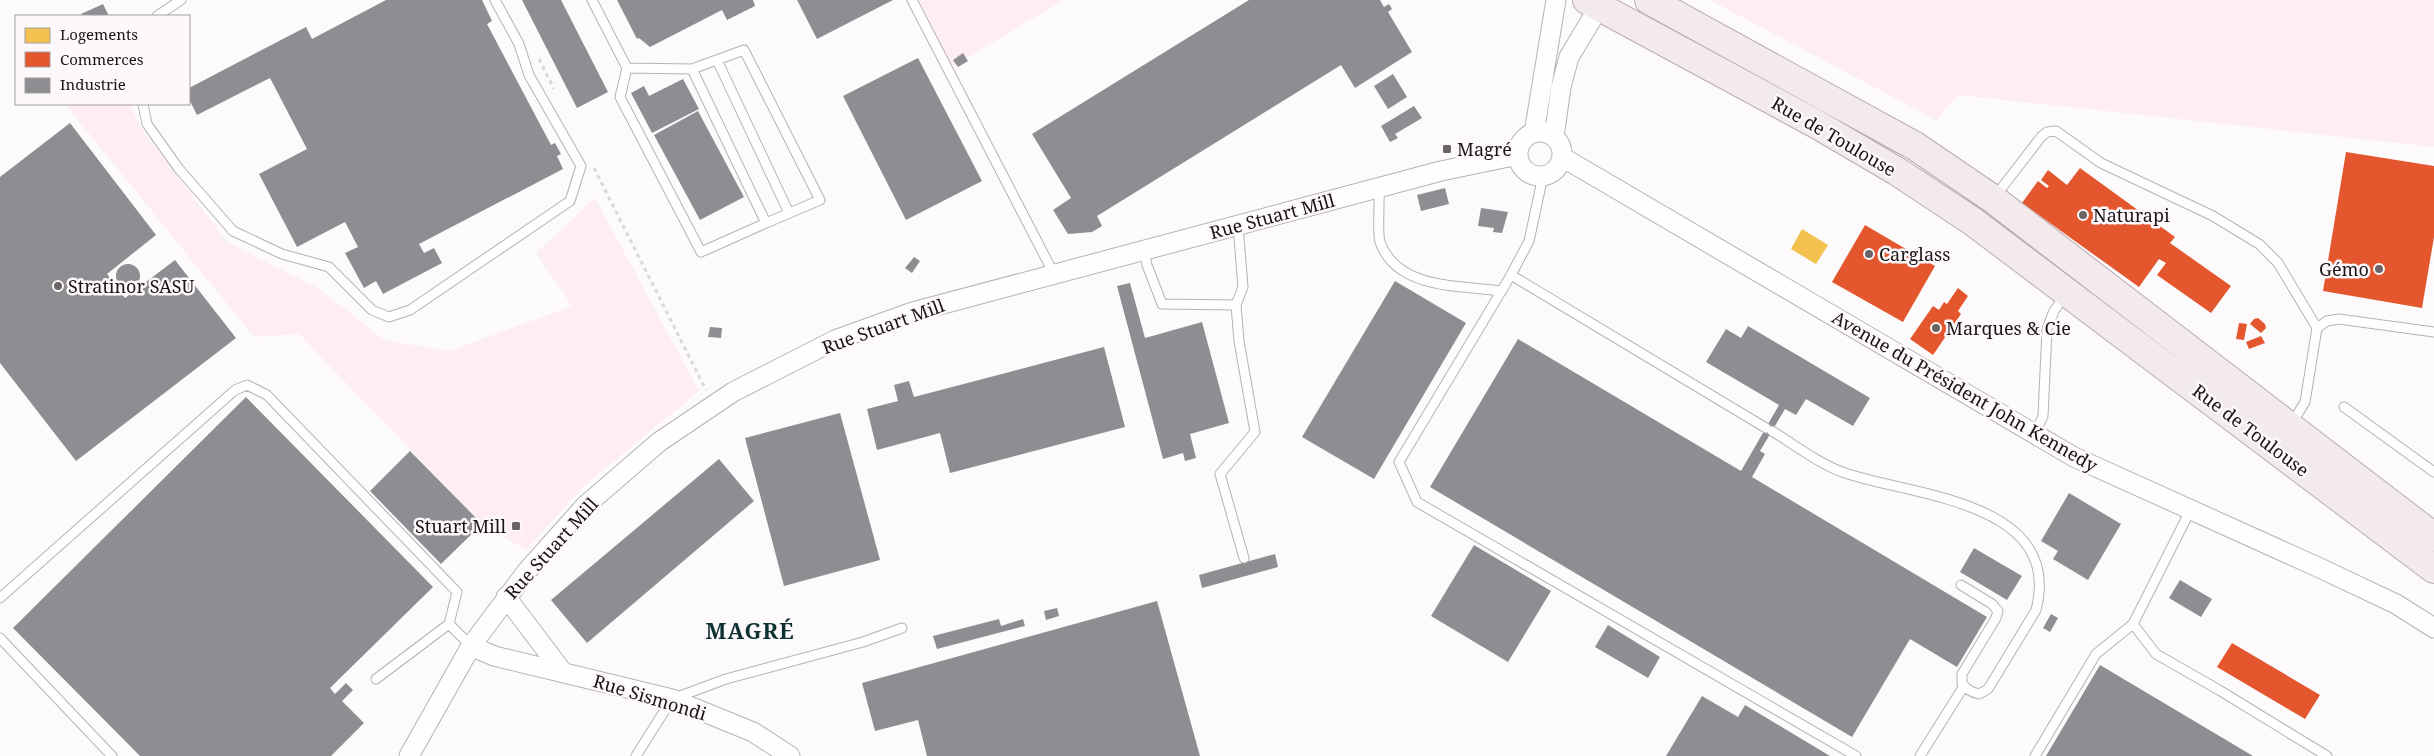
<svg xmlns="http://www.w3.org/2000/svg" width="2434" height="756" font-family="'Noto Serif',serif">
<rect width="100%" height="100%" fill="#fcfafb"/>
<path fill="#feeef2" d="M919 0H1063L952 67Z
M1710 0H2434V147L1958 95 1936 120Z
M65 104H130L141 128 227 242 318 288 384 340 449 351 572 306 536 253 595 198 699 391 584 486 526 550 482 524 299 334 254 337Z"/>
<path fill="#f2c14e" d="M1802 229 1828 245 1816 264 1791 249Z"/>
<path fill="#e4572e" d="M2346 152 2434 166V237L2422 308 2323 291Z
M2080 168 2175 237 2170 243 2231 286 2211 313 2157 275 2166 263 2159 259 2139 287 2022 203 2038 181 2047 188 2049 186 2041 180 2048 170 2067 185Z
M1865 225 1935 266 1903 322 1832 282Z
M1958 288 1968 296 1958 311 1961 314 1933 355 1910 339 1933 306 1939 310 1944 302 1947 304Z
M2258 318 2265 324 2266 328 2261 333 2250 324 2254 319Z
M2239 323 2247 324 2244 340 2236 339Z
M2261 336 2265 343 2249 349 2246 342Z
M2232 643 2320 695 2305 719 2217 667Z"/>
<path fill="#8d8d92" d="M386 0H482L492 21 487 24 551 145 555 143 561 154 557 156 563 169 419 244 424 253 434 248 442 263 383 294 376 281 364 288 345 253 358 247 345 222 297 247 259 174 307 149 270 78 197 115 189 99V88L306 27 312 39Z
M522 0H561L608 92 577 108Z
M617 0H753L755 6 727 20 722 10 650 47 639 38 637 39Z
M797 0H893L817 39Z
M1249 0H1380L1384 7 1389 4 1392 9 1388 12 1412 52 1355 88 1341 65 1097 216 1102 226 1092 232 1068 234 1053 210 1071 198 1032 134Z
M103 4 109 16H82L81 14Z
M963 53 968 61 958 67 953 60Z
M918 58 982 181 906 220 843 96Z
M1393 74 1407 97 1388 109 1374 86Z
M683 79 699 109 652 133 631 93 644 86 649 96Z
M1414 106 1422 118 1395 134 1398 138 1390 142 1381 126Z
M698 111 744 197 700 220 654 135Z
M70 123 156 235 107 274 125 298 175 260 236 338 76 461 0 363V177Z
M1445 188 1449 204 1421 211 1417 195Z
M1481 208 1508 212 1502 233 1493 232 1494 228 1478 226Z
M914 257 920 261 912 273 905 268Z
M116 276a12 12 0 1 1 24 0a12 12 0 1 1-24 0Z
M1395 281 1466 323 1374 479 1302 437Z
M1130 283 1145 338 1202 322 1229 423 1190 434 1196 458 1185 461 1183 453 1163 459 1117 286Z
M1748 326 1870 398 1853 426 1806 399 1796 415 1785 409 1760 451 1765 454 1752 477 1987 617 1957 667 1910 639 1852 737 1430 487 1518 339 1741 471 1779 405 1706 362 1726 329 1741 338Z
M710 327 722 328 721 338 708 337Z
M1104 347 1125 427 950 473 940 433 877 450 867 409 898 401 894 385 909 381 914 397Z
M246 397 433 587 330 688 335 694 346 683 353 690 342 701 364 723 331 756H140L13 628Z
M840 413 880 560 784 586 745 438Z
M410 451 482 524 441 564 370 491Z
M719 459 754 501 587 643 551 600Z
M2069 493 2121 524 2088 580 2053 559 2058 551 2041 541Z
M1474 545 1551 591 1508 662 1431 616Z
M1974 548 2022 576 2007 600 1960 572Z
M1275 554 1278 567 1202 588 1199 575Z
M2180 580 2212 599 2201 617 2169 598Z
M1157 601 1200 756H927L918 720 875 731 862 683Z
M1057 608 1059 616 1046 620 1044 611Z
M2051 614 2058 618 2050 632 2043 628Z
M999 619 1001 626 1023 619 1025 626 937 649 933 636Z
M1608 625 1660 657 1648 678 1595 647Z
M2100 665 2253 756H2046Z
M1702 696 1738 717 1745 705 1830 756H1666Z"/>
<g fill="none" stroke-linecap="round" stroke-linejoin="round">
<g stroke="#b7b2b4" stroke-width="11">
<path id="lane" d="M592 0 627 68 692 69 744 50 820 200 766 223 692 69
M912 0 1054 274
M157 16 181 0
M717 60 789 213
M627 68 620 97 701 252 766 223
M143 104 147 124 179 169 233 231 282 254 329 267 372 310 389 317 410 310 570 201 581 166 529 75 519 44 495 0
M1543 176 1529 241 1511 275 1399 462 1417 502 1856 756
M1379 188C1380 201 1377 232 1380 242 1397 290 1460 285 1502 291
M1994 198 2041 137 2047 132 2056 131 2101 163 2213 216 2259 244 2278 263 2317 328
M1144 250 1147 265 1162 304 1236 305 1239 341 1255 432 1220 474 1244 558
M1511 275 1766 428
M1236 305 1243 287 1238 225
M2344 407 2434 472
M2292 423 2305 402 2317 328 2327 321 2339 319 2434 332
M1772 431C1795 445 1819 464 1845 473 1912 496 2064 501 2036 610L1988 689 1979 694C1971 692 1968 690 1962 684V674L1996 618 1998 611 1992 604 1961 585
M2034 435 2043 416 2047 329 2054 311 2065 295
M0 598 235 390 247 385 267 395 457 592 449 624 376 679
M449 624 471 646
M2133 624 2156 654 2219 690 2327 756
M0 638 112 756
M636 756 672 699 726 679 863 642 902 628
M1920 756 1964 686
M2035 756 2096 654 2133 624 2190 511"/>
</g>
<g stroke="#b7b2b4" stroke-width="21">
<path id="street" d="M1518 154a22 22 0 1 1 44 0a22 22 0 1 1-44 0Z
M1534 133 1556 0
M1554 137 1561 87 1569 57 1599 7V0
M1562 157 2074 457 2322 569 2396 604 2434 628
M506 597 562 671
M471 646 494 656 672 699 753 732 790 756
M409 756 471 646 527 571 585 506 659 442 733 392 835 340 913 312 1441 171 1518 155"/>
</g>
<g stroke="#bbacb1" stroke-width="30">
<path id="primary" d="M1587 0 1818 125 1898 172 1972 221 2434 569
M1649 0 1915 146 1993 199 2434 537"/>
</g>
<path stroke="#d9d9d9" stroke-width="3" stroke-dasharray="4 4" stroke-linecap="butt" d="M539 59 554 89
M594 168 706 390"/>
<use href="#lane" stroke="#fffefe" stroke-width="9"/>
<use href="#street" stroke="#fffefe" stroke-width="19"/>
<use href="#primary" stroke="#f2eaed" stroke-width="28"/>
</g>
<g fill="#6a6466" stroke="#fdf9fa" stroke-width="2">
<rect x="1442" y="144" width="10" height="10" rx="2.5"/>
<circle cx="2083" cy="215" r="5"/>
<circle cx="1869" cy="254" r="5"/>
<circle cx="2379" cy="269" r="5"/>
<circle cx="58" cy="286" r="5"/>
<circle cx="1936" cy="328" r="5"/>
<rect x="511" y="521" width="10" height="10" rx="2.5"/>
</g>
<g text-anchor="middle" dominant-baseline="central" stroke-width="5" stroke-linejoin="round" paint-order="stroke">
<g font-size="18" fill="#1b1416" stroke="#fdf9fa">
<text transform="translate(1834 136) rotate(30)">Rue de Toulouse</text>
<text transform="translate(1272 216) rotate(-15)">Rue Stuart Mill</text>
<text transform="translate(883 326) rotate(-20)">Rue Stuart Mill</text>
<text transform="translate(1965 391) rotate(30)">Avenue du Président John Kennedy</text>
<text transform="translate(2251 430) rotate(37)">Rue de Toulouse</text>
<text transform="translate(551 548) rotate(-48)">Rue Stuart Mill</text>
<text transform="translate(650 697) rotate(17)">Rue Sismondi</text>
</g>
<g font-size="18" fill="#1b1416" stroke="#fdf9fa" text-anchor="start">
<text x="1457" y="149">Magré</text>
<text x="2093" y="215">Naturapi</text>
<text x="1879" y="254">Carglass</text>
<text x="2369" y="269" text-anchor="end">Gémo</text>
<text x="68" y="286">Stratinor SASU</text>
<text x="1946" y="328">Marques &amp; Cie</text>
<text x="506" y="526" text-anchor="end">Stuart Mill</text>
</g>
<g font-size="22" font-weight="bold" letter-spacing="1" fill="#0d3133" stroke="#fdf9fa">
<text x="750" y="630">MAGRÉ</text>
</g>
</g>
<rect x="15" y="15" width="175" height="90" fill="#fdf9fa" stroke="#a39d9f"/>
<rect x="25" y="28" width="25" height="15" fill="#f2c14e" stroke="#a39d9f"/>
<text x="60" y="40" font-size="15" fill="#1b1416">Logements</text>
<rect x="25" y="52" width="25" height="15" fill="#e4572e" stroke="#a39d9f"/>
<text x="60" y="65" font-size="15" fill="#1b1416">Commerces</text>
<rect x="25" y="78" width="25" height="15" fill="#8d8d92" stroke="#a39d9f"/>
<text x="60" y="90" font-size="15" fill="#1b1416">Industrie</text>
</svg>
